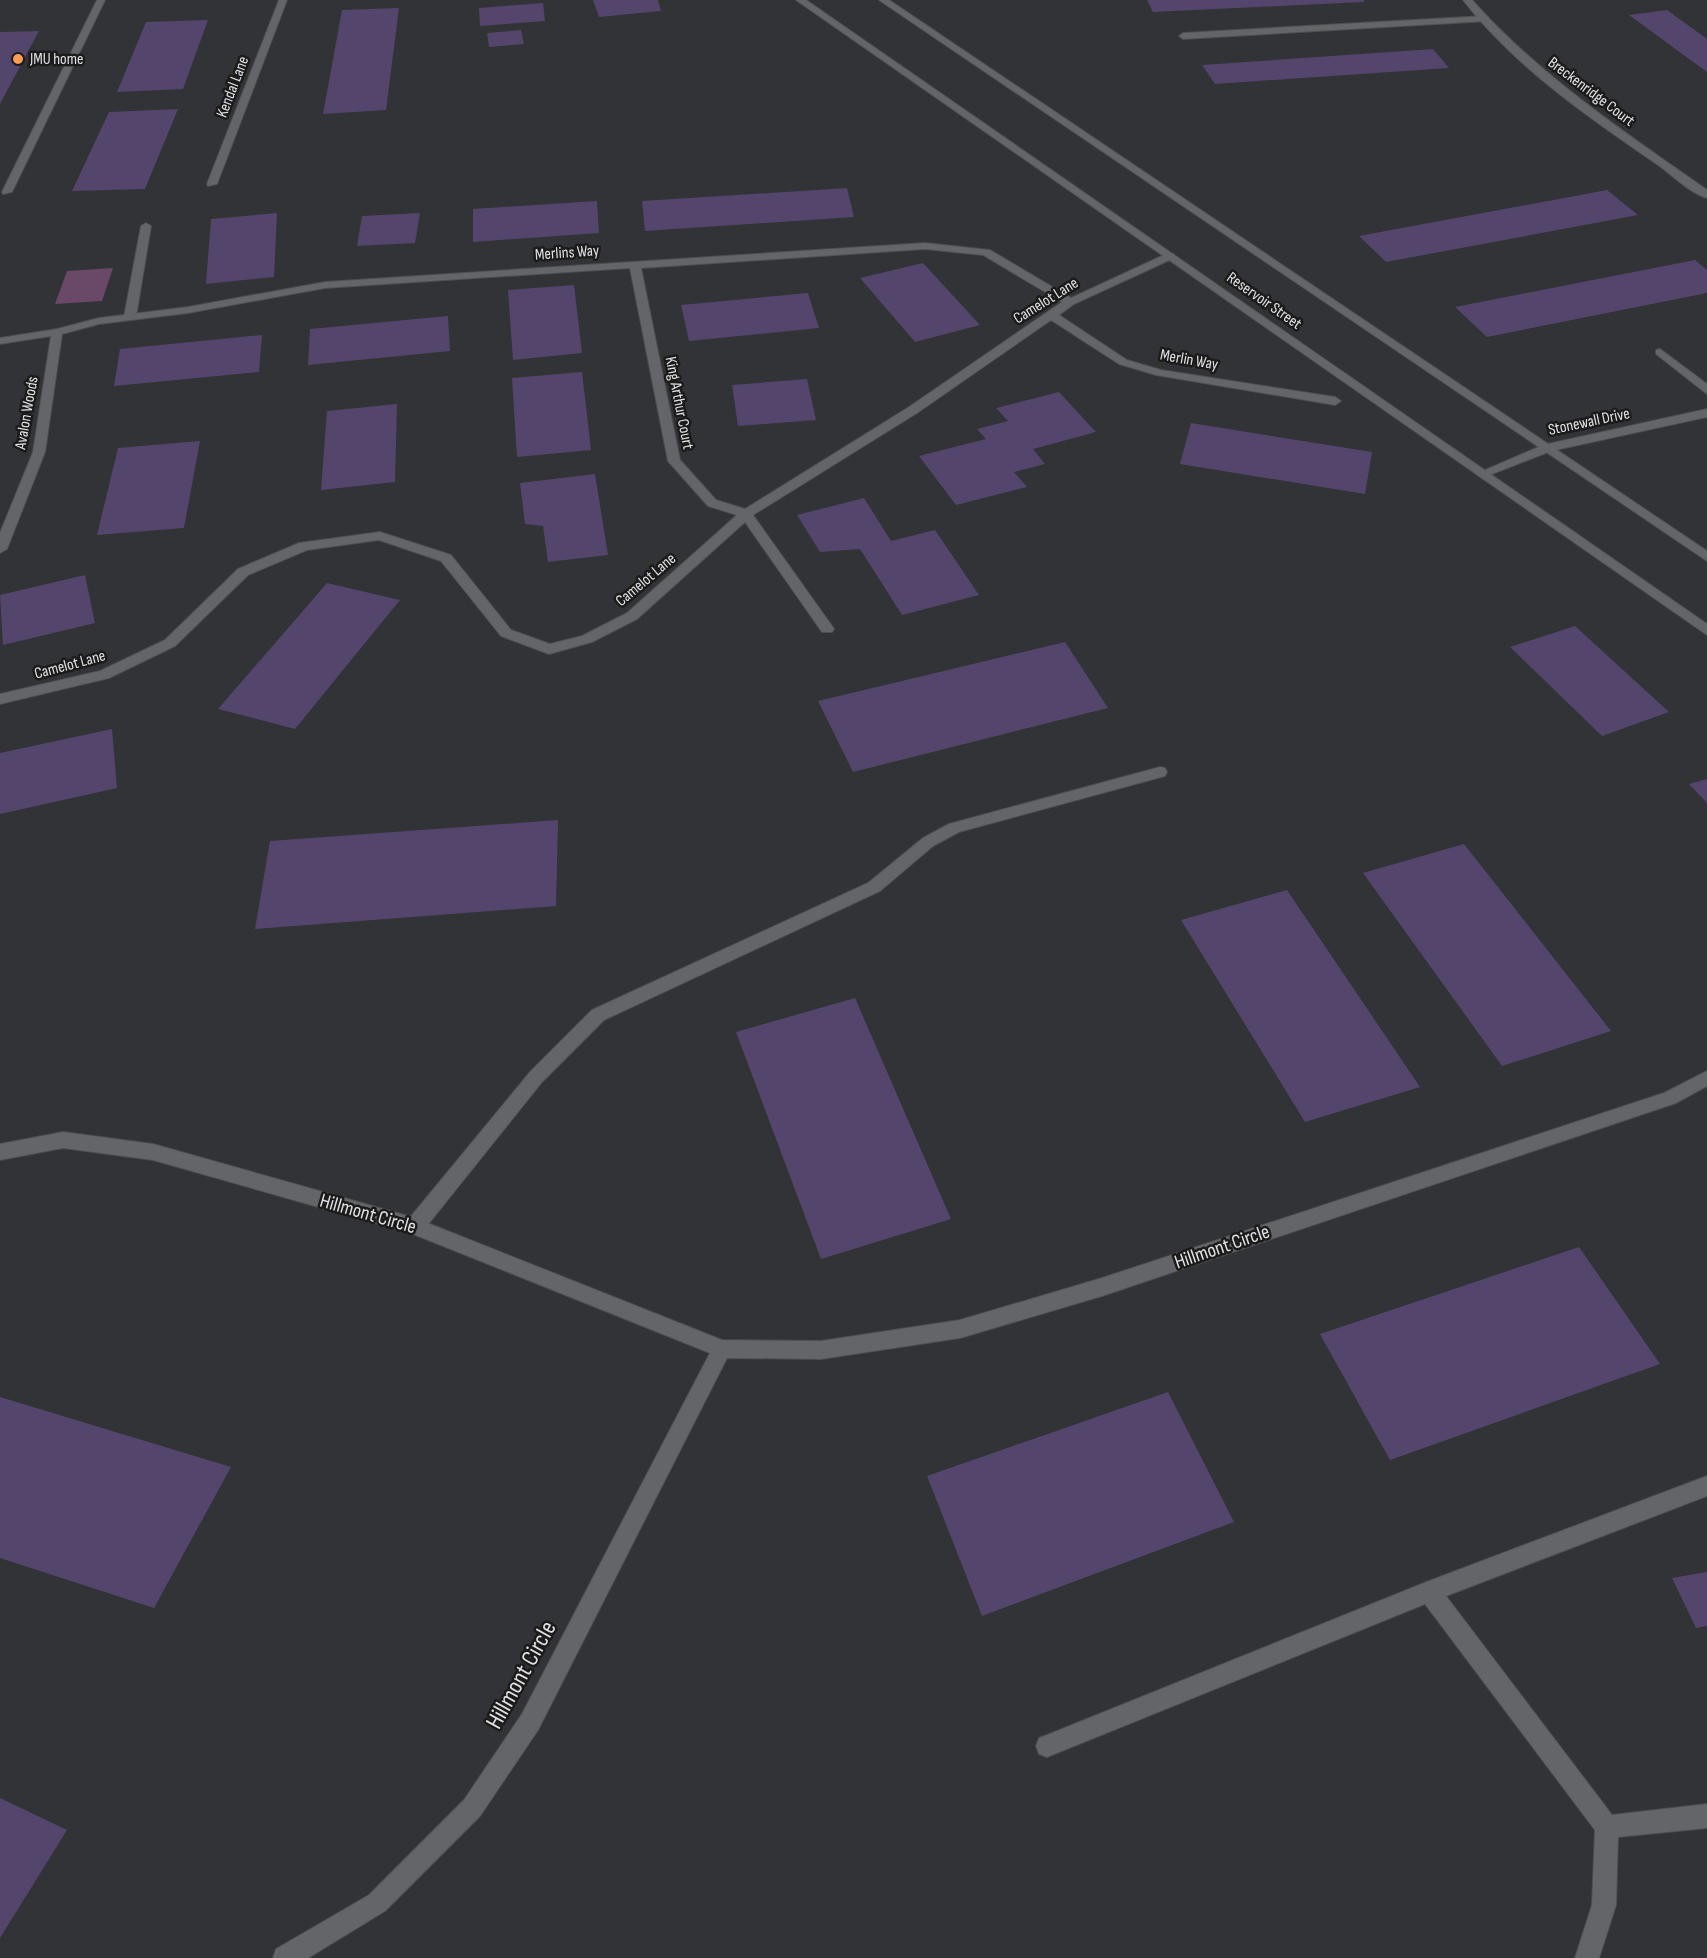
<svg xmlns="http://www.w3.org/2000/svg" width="1707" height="1958" font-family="'Sofia Sans Condensed',sans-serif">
<rect width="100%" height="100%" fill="#323336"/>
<path fill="#6a4867" d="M113 268 102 301 55 304 67 271Z"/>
<path fill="#54456d" d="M593 0H658L661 11 599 17Z
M1147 0H1364V2L1153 12Z
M543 3 545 21 480 26 479 8Z
M399 8 386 110 323 114 342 10Z
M1667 10 1707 39V72L1629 15Z
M208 20 183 89 117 92 146 22Z
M521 30 524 44 489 47 487 33Z
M39 31 0 104V32Z
M1433 49 1449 68 1215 84 1202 65Z
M178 109 145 189 72 191 109 112Z
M847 188 854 217 645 231 642 201Z
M1607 190 1638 215 1386 262 1359 236Z
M597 201 599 233 473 242V209Z
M277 213 274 277 206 284 211 219Z
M420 213 415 243 357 246 362 216Z
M1695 260 1707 270V293L1487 337 1455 307Z
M923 263 980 325 915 342 860 278Z
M574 285 582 353 513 360 508 290Z
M808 293 819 328 689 341 681 305Z
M448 316 450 351 308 365 310 329Z
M262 335 259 372 114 386 120 349Z
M582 372 591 450 517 457 512 378Z
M807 379 816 420 738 426 732 385Z
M1059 392 1096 432 1033 449 1045 464 1014 472 1027 487 956 505 919 456 986 439 977 429 1008 421 996 408Z
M397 404 395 482 321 490 327 411Z
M1191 423 1372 452 1365 494 1180 464Z
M200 441 184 528 97 535 118 448Z
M595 474 608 555 548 562 543 526 525 524 520 483Z
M864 498 891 541 935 530 979 595 902 615 860 549 820 552 797 515Z
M85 575 95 623 3 645 0 595Z
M327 583 400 600 295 729 218 709Z
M1575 626 1669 712 1602 736 1510 647Z
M1065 642 1108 708 853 772 818 701Z
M112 729 117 788 0 814V753Z
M1707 779V803L1689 784Z
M558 820 556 906 255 929 270 841Z
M1464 844 1611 1031 1502 1066 1363 873Z
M1287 890 1420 1087 1305 1122 1181 920Z
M855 998 951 1219 821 1259 736 1032Z
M1579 1247 1660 1364 1390 1460 1320 1334Z
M1168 1392 1234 1522 982 1616 927 1476Z
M0 1397 231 1467 154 1608 0 1558Z
M1707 1572V1626L1696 1628 1672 1578Z
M0 1798 67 1830 0 1938Z"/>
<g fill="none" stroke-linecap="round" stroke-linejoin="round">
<g stroke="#4e4e50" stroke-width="2">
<path id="service" d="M1485 16 1488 17V21L1183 39 1179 36 1183 33Z
M146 223 151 226 136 317 130 320 124 317 141 226Z
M1660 349 1707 384V394L1656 354V350Z
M1160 767 1165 768 1167 772 1165 776 959 832 933 846 880 891 604 1020 542 1082 422 1232 415 1234 408 1232 406 1226 408 1220 530 1072 592 1010 868 883 923 838 949 824Z
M1707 1476V1496L1446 1596 1612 1815 1707 1804V1828L1618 1837 1616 1905 1599 1958H1575L1592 1905 1595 1830 1425 1604 1047 1757 1039 1754 1036 1746 1039 1738 1047 1735 1429 1581Z"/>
</g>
<g stroke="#4e4e50" stroke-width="2">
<path id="minor" d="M97 0H105L12 192 3 194 2 192Z
M279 0H287L217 184 208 186 207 184Z
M1463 0H1472C1540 76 1624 132 1707 190V198C1690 193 1673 176 1658 165 1588 117 1515 67 1463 0Z
M925 243 990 250 1071 298 1166 254H1174V258L1074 304 1059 315 1127 360 1161 370 1335 397 1341 401 1335 405 1156 375 1119 364 1051 320 917 413 753 515 832 626 834 629 832 632H822L745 522 637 619 592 642 549 654 501 636 441 561 379 540 307 550 248 575 175 646 109 678 0 704V694L100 671 165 640 238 569 299 543 380 532 451 555 511 630 550 644 582 636 627 613 737 515 708 506 668 461 630 268 325 288 188 313 99 324 62 334 45 452 7 549 0 553V533L33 452 51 336 0 344V338L57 329 99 318 188 307 325 282ZM925 249 983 255 1062 302 909 407 745 509 716 500 680 460 641 268Z
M1707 1071V1086L1676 1103 1102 1296 960 1338 821 1359 727 1358 538 1730 480 1816 385 1911 308 1958H273L276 1949 369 1895 464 1800 522 1714 710 1353 413 1234 153 1160 63 1148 0 1160V1144L63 1132 153 1144 415 1218 722 1340 821 1341 960 1320 1102 1278 1664 1093Z"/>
</g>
<g stroke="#4e4e50" stroke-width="2">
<path id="tertiary" d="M1707 409V417L1551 451 1482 478 1476 474 1543 445Z"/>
</g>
<g stroke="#4e4e50" stroke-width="2">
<path id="secondary" d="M796 0H806L1707 624V635Z
M879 0H889L1707 551V561Z"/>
</g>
<use href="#service" fill="#646568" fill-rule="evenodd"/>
<use href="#minor" fill="#646568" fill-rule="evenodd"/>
<use href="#tertiary" fill="#646568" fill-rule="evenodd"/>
<use href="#secondary" fill="#646568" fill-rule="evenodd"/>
</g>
<circle fill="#fd9c55" stroke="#1b1b1c" stroke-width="2" cx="18" cy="59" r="6"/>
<g text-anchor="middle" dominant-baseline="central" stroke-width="5" stroke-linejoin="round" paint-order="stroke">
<g font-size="16" fill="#e1e1e3" stroke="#1b1b1c" text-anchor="start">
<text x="30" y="59">JMU home</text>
</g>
<g font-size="16" fill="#e1e1e3" stroke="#1b1b1c">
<text transform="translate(233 87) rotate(-69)">Kendal Lane</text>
<text transform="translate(1591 92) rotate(37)">Breckenridge Court</text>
<text transform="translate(567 253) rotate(-4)">Merlins Way</text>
<text transform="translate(1046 301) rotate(-32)">Camelot Lane</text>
<text transform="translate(1264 301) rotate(35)">Reservoir Street</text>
<text transform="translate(1189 360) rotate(10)">Merlin Way</text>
<text transform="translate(679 403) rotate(79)">King Arthur Court</text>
<text transform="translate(27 413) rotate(-80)">Avalon Woods</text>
<text transform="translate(1589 422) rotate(-12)">Stonewall Drive</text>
<text transform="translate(646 580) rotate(-40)">Camelot Lane</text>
<text transform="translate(70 665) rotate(-15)">Camelot Lane</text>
</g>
<g font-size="20" fill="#e1e1e3" stroke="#1b1b1c">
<text transform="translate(368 1214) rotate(16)">Hillmont Circle</text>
<text transform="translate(1222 1247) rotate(-19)">Hillmont Circle</text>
</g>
<g font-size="24" fill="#e1e1e3" stroke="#1b1b1c">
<text transform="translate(521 1675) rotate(-61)">Hillmont Circle</text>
</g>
</g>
</svg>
